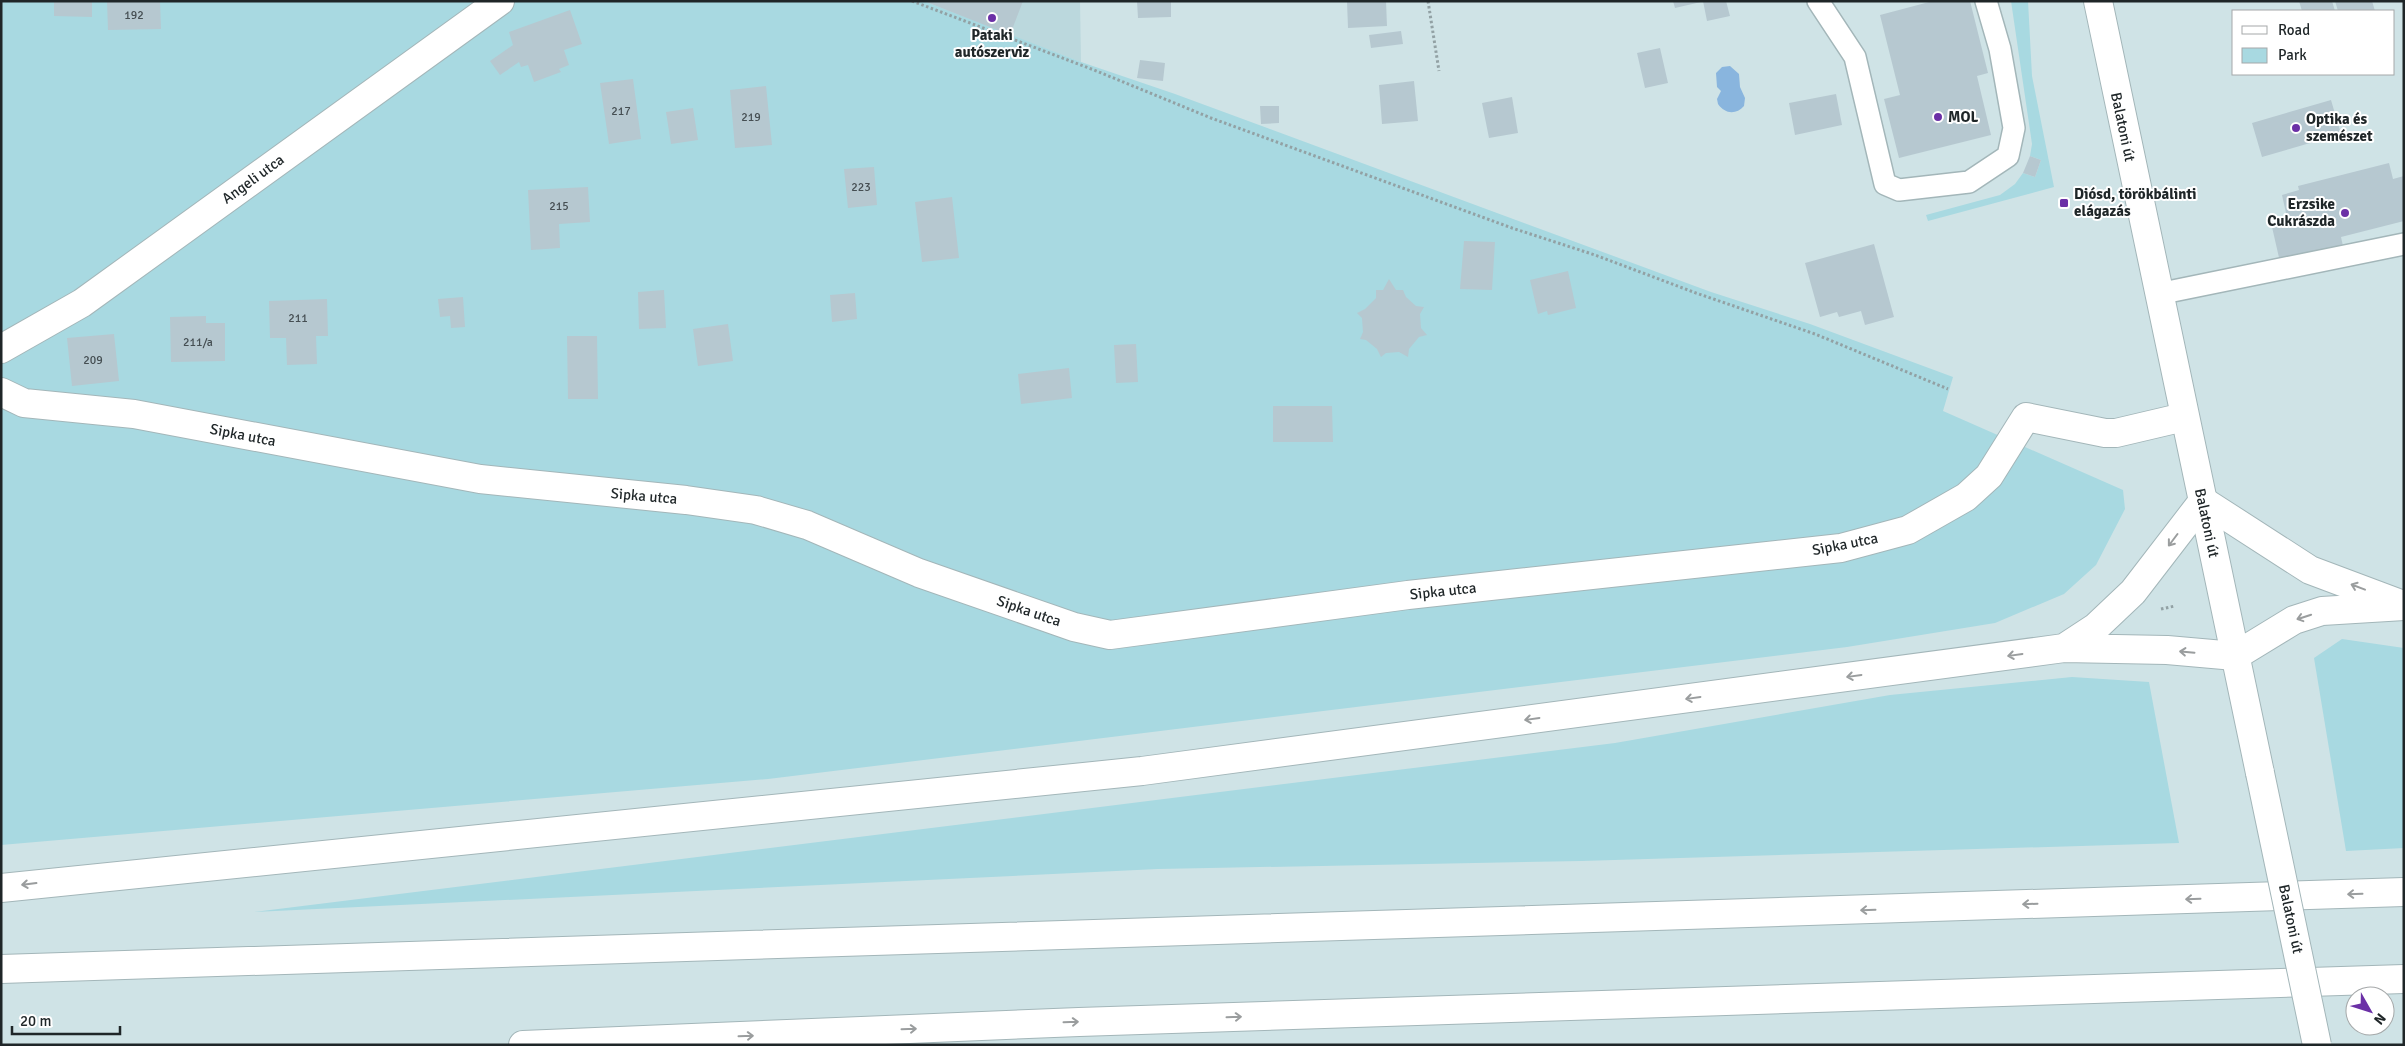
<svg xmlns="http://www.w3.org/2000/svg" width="2405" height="1046" font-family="Signika,sans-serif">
<rect width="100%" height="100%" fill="#cfe3e6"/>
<path fill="#bbd8dd" d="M924 1H1080L1081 62 1010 35Z"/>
<path fill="#a8d9e1" d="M1 1H924L1081 62 1175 94 1711 292 1810 324 1953 377 1943 411 2123 490 2125 509 2096 565 2064 594 1995 623 1847 647 768 779 1 845Z
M2011 1H2028L2032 76 2054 187 1928 221 1926 215 2000 195 2015 184 2023 173 2035 177 2041 160 2030 156 2032 144Z
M2342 639 2404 648V848L2346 851 2314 658Z
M2072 677 2149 682 2179 843 1581 861 1158 869 254 912 1615 743 1890 695Z"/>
<path fill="#89b5de" d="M1730 66 1739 74 1740 87 1745 98 1744 106C1736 115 1725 114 1718 104L1717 99 1721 91 1717 87 1716 73 1722 67Z"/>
<path fill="#b6c8d0" d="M54 1H92V17L54 16Z
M107 1H160L161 29 108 30Z
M924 1H1023L1010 35Z
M1137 1H1171V17L1138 18Z
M1347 1H1386L1387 26 1348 28Z
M1673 1H1701V2L1675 8Z
M1703 1H1726L1730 16 1707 21Z
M1933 1H1970L1988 73 1977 76 1991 135 1899 158 1884 99 1900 95 1880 15Z
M2299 1H2332L2335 11H2302Z
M2335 1H2372L2375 11H2338Z
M570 10 582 44 564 50 569 65 559 69 561 72 534 82 528 65 521 67 519 62 500 75 490 61 513 45 509 32Z
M1401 31 1403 44 1371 48 1369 35Z
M1660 48 1668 83 1645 88 1637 53Z
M1140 60 1165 63 1163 81 1137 78Z
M633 79 641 139 609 144 600 83Z
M1414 81 1418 121 1382 124 1379 85Z
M766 86 772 145 735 148 730 90Z
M1836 94 1842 125 1795 135 1789 103Z
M1512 97 1518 133 1489 138 1482 103Z
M2331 100 2341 134 2262 157 2252 123Z
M1260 106H1279V123L1261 124Z
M693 108 698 140 671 144 666 112Z
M2030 156 2041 160 2035 177 2023 173Z
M2389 163 2393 179 2404 176V221L2341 237 2343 246 2280 262 2272 227 2288 222 2282 195 2299 190 2298 186Z
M874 167 877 205 848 208 844 169Z
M588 187 590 222 559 224 560 248 531 250 528 190Z
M952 197 959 258 922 262 915 202Z
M1464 241 1495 242 1492 290 1460 289Z
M1874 244 1894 317 1865 325 1861 311 1839 317 1837 312 1820 317 1805 263Z
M1568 271 1576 308 1548 315 1547 311 1538 314 1530 280Z
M1389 279 1396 290H1403L1406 297 1416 306 1424 307 1420 314 1421 328 1427 335 1419 337 1409 349 1408 357 1399 352 1386 353 1381 357 1377 349 1366 340 1360 339 1363 332 1362 318 1357 313 1365 309 1376 298V290H1383Z
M664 290 666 328 639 329 638 292Z
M855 293 857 319 832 322 830 295Z
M463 297 465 327 451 328 450 316 440 317 438 299Z
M327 299 328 336H316L317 364 287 365 286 338H270L269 301Z
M206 316V323H225V361L171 362 170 317Z
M728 324 733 361 698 366 693 329Z
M114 334 119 381 72 386 67 338Z
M567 336H597L598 399H568Z
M1136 344 1138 382 1116 383 1114 345Z
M1069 368 1072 398 1021 404 1018 374Z
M1273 406H1332L1333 442H1273Z"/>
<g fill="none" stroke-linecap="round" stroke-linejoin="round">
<g stroke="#a3b6b9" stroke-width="24">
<path id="service" d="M1818 1 1855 57 1885 184 1899 190 1969 182 2008 156 2014 128 2000 49 1986 1
M2158 294 2404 244"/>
</g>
<g stroke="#a3b6b9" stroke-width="30">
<path id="minor" d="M1 392 24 403 134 414 480 479 686 500 756 510 807 525 919 573 1074 627 1110 635 1408 595 1841 548 1908 530 1966 497 1989 476 2026 417 2105 433H2116L2184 417"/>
</g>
<g stroke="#a3b6b9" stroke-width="30">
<path id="tertiary" d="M1 349 82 303 500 1"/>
</g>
<g stroke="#a3b6b9" stroke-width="30">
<path id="primary" d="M2098 1 2260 773"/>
</g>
<g stroke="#a3b6b9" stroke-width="30">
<path id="trunk" d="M2064 648 2096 627 2133 592 2203 501 2310 570 2398 603
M1 888 1142 771 2064 648 2167 650 2235 656 2294 620 2322 611 2404 606
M1 969 2404 892
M523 1045 1079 1022 2404 979"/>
</g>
<path stroke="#92a1a4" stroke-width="3" stroke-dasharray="2.5 2.5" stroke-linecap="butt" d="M912 1 1094 70 1211 118 1512 228 1595 255 1696 293 1815 334 1948 389
M1428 1 1439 71
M2161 609 2175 606"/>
<use href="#service" stroke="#fff" stroke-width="21"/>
<use href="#minor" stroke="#fff" stroke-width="28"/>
<use href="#tertiary" stroke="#fff" stroke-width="28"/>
<use href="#primary" stroke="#fff" stroke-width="28"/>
<use href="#trunk" stroke="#fff" stroke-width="28"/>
<g stroke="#a3b6b9" stroke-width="30" stroke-linecap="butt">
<path id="primary-bridge" d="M2260 773 2317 1045"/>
</g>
<use href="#primary-bridge" stroke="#fff" stroke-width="28"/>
</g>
<defs><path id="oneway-shaft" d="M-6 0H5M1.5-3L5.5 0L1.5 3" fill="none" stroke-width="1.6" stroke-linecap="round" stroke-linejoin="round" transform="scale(1.25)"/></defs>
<g stroke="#9a9d9e">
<use href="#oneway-shaft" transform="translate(2173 540) rotate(127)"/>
<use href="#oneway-shaft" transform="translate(2358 587) rotate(-159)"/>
<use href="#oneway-shaft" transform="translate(2304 617) rotate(162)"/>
<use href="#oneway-shaft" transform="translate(2187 652) rotate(-175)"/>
<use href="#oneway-shaft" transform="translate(2015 655) rotate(172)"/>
<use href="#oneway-shaft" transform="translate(1854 676) rotate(172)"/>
<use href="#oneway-shaft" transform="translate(1693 698) rotate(172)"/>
<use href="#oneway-shaft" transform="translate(1532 719) rotate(172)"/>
<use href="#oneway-shaft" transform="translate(29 884) rotate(173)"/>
<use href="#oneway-shaft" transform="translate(2355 894) rotate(178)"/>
<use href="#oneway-shaft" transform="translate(2193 899) rotate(178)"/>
<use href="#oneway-shaft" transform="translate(2030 904) rotate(178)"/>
<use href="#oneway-shaft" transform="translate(1868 910) rotate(178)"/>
<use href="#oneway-shaft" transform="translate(1234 1017) rotate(-2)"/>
<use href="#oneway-shaft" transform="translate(1071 1022) rotate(-2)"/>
<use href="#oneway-shaft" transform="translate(909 1029) rotate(-2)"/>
<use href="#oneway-shaft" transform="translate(746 1036) rotate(-2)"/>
</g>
<g fill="#6b30a6" stroke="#fff" stroke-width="2">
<circle cx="992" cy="18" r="5"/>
<circle cx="1938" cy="117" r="5"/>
<circle cx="2296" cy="128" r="5"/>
<rect x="2059" y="198" width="10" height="10" rx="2.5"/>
<circle cx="2345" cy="213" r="5"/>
</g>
<g text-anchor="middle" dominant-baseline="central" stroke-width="4" stroke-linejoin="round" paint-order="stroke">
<g font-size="12" fill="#454e52">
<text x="134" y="15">192</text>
<text x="621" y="111">217</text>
<text x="751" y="117">219</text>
<text x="861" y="187">223</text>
<text x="559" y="206">215</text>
<text x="298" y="318">211</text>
<text x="198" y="342">211/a</text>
<text x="93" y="360">209</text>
</g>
<g font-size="15" font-weight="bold" fill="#1f2628" stroke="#fff" text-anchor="start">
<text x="992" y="35" text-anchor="middle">Pataki<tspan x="992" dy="17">autószerviz</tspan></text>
<text x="1948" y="117">MOL</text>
<text x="2306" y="119">Optika és<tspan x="2306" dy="17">szemészet</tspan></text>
<text x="2074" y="194">Diósd, törökbálinti<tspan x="2074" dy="17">elágazás</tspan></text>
<text x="2335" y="204" text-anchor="end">Erzsike<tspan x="2335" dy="17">Cukrászda</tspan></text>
</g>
<g font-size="15" fill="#1f2628" stroke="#fff">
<text transform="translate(2123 127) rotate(78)">Balatoni út</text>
<text transform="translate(253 179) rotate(-36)">Angeli utca</text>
<text transform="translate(243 435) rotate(11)">Sipka utca</text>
<text transform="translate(644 496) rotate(5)">Sipka utca</text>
<text transform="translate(2207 523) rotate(78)">Balatoni út</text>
<text transform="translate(1845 544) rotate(-11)">Sipka utca</text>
<text transform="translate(1443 591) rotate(-6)">Sipka utca</text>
<text transform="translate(1029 611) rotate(19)">Sipka utca</text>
<text transform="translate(2291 919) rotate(78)">Balatoni út</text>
</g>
</g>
<rect width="2405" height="1046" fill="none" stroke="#1f2628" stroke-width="5"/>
<rect x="2232" y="10" width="162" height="65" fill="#ffffff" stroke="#a5a8a9"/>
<rect x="2242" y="26" width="25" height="8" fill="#ffffff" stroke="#a5a8a9"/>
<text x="2278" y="35" font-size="15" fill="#1f2628">Road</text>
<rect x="2242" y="48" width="25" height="15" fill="#a8d9e1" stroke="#a5a8a9"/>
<text x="2278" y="60" font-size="15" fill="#1f2628">Park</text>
<g transform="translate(2370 1011) rotate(129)"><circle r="24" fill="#ffffff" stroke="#a5a8a9"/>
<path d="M0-4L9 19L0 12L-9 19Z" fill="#6b30a6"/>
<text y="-8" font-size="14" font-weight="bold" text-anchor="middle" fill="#1f2628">N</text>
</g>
<path d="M12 1026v8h108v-8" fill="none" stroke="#1f2628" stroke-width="2.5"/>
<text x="20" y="1026" font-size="15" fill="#1f2628" stroke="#ffffff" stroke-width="4" paint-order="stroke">20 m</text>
</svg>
